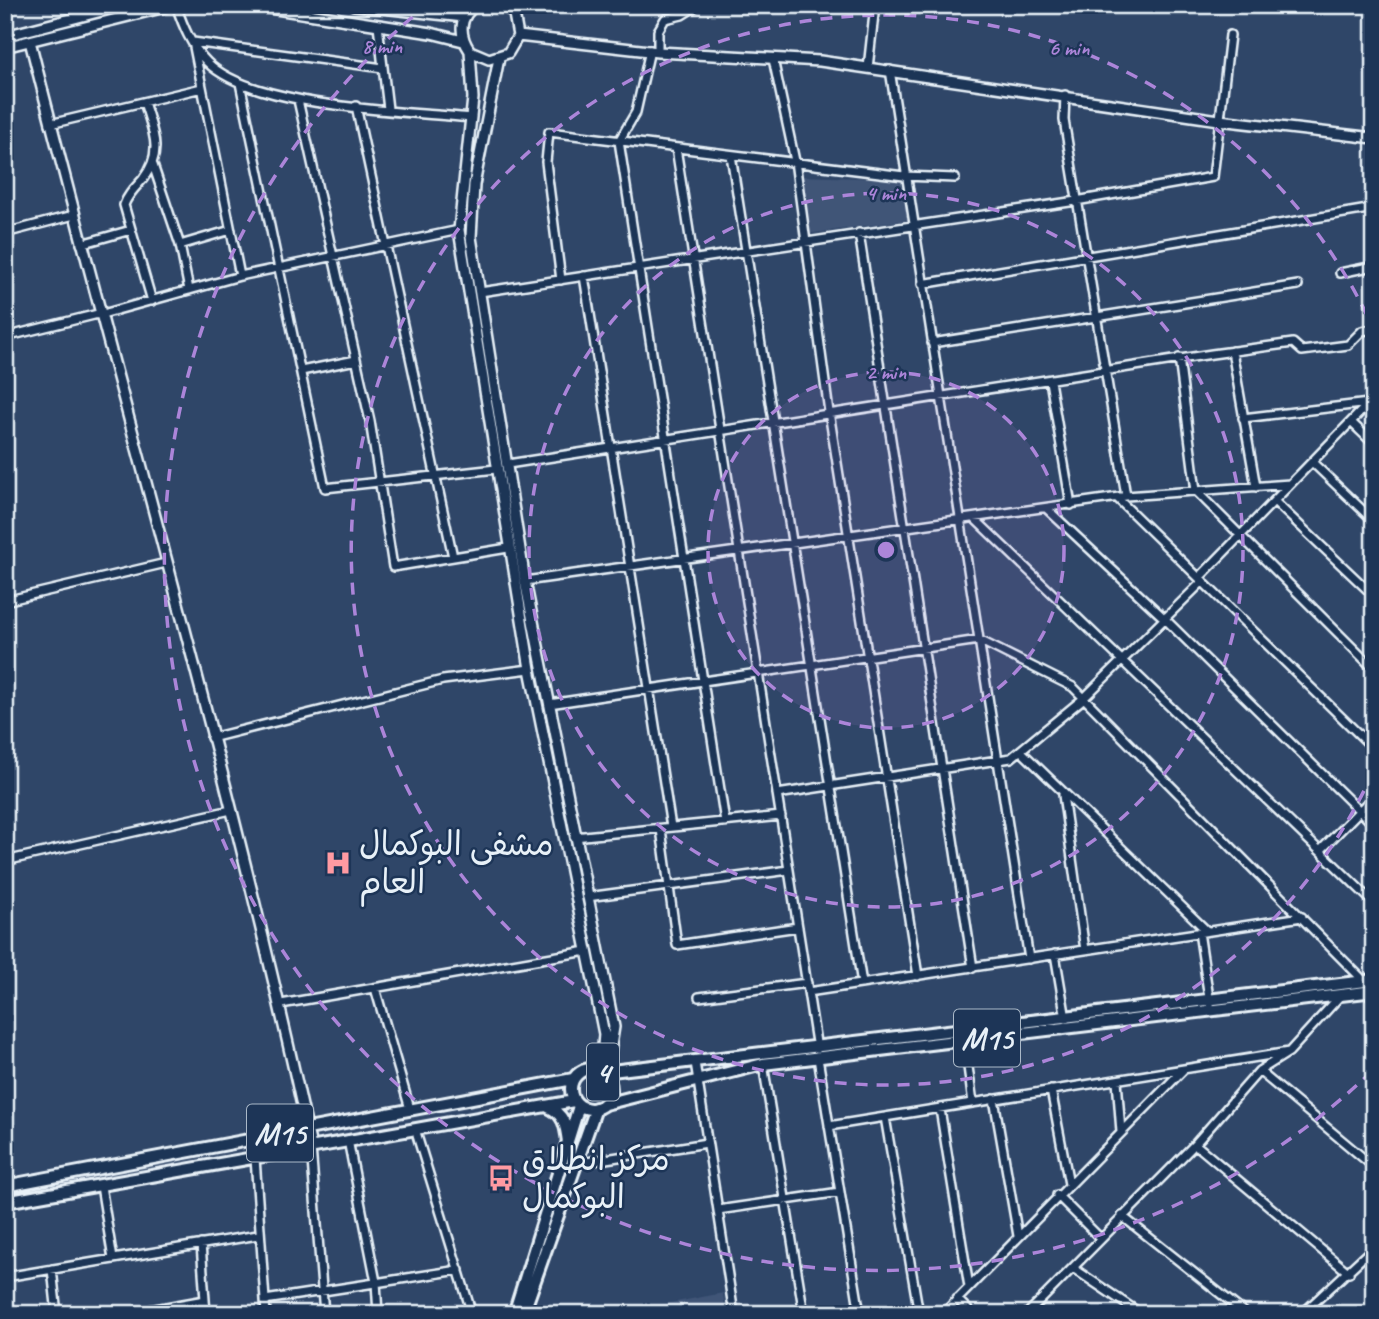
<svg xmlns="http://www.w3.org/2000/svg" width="1379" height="1319" font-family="Caveat,'Playpen Sans Arabic',sans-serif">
<rect width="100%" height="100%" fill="#2f4668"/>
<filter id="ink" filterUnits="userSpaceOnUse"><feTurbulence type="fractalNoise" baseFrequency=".0143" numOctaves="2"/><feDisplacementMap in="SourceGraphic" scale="14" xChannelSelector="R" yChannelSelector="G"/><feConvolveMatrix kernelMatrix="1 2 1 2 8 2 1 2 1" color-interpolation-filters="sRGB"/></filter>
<g filter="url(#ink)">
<path fill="#3f5477" d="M798 176 900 179 908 220 808 234Z
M723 1293 726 1314H651L650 1307Z"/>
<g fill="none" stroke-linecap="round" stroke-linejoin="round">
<g stroke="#e8f1f8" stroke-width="12">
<path id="minor" d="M176 5C183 26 191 46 207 62 252 108 405 111 471 118
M378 25 388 109
M650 50 636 112 619 141 725 822
M658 52V31L665 19 682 15 698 5
M773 59 795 161 829 412 918 976
M868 68 875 5
M890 70 1029 959
M240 83 325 488 496 469
M1065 95 1064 120 1126 496
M298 100 370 421 393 567 508 548
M144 102C153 132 164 152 143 179 135 188 128 194 124 205L152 301
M356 106 453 557
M50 124 202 88
M676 148 817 1049
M731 155 862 984
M153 165 180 245 189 290
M5 233 74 215
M859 233 973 968
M81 244 131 230
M180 245 231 230
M1340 273 1374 266
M240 276 193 42 383 68
M584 276 671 827
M561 280 546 162 549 132 904 176 955 178
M922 284 1374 208
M480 292 1076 201 1213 177 1230 35
M99 315 240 276 459 230
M5 337 98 314
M932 343 1298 285
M1232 351 1256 487
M1179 358 1196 491 1374 669
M301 371 356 360
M1050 381 1071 505
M1243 418 1369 403
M1351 422 1374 444
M1312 462 1374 521
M508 464 1212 354 1293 343 1302 351 1348 345 1362 331 1374 329
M1117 498 1374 749
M1274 501 1374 596
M1047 509 1165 619 1374 825
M976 520 1374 903
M1199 578 1374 398
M525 581 1126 496 1290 484
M5 601 166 563
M549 704 979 640 1073 687 1365 982
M211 738 443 680 530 669
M1022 752 1207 931
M777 794 1011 758 1084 698 1203 581
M1063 795 1085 950
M661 829 677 945 798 927
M574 837 781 816
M1321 850 1374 796
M5 861 231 810
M587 897 789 870
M1199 932 1211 1011
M1055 954 1066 1019
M375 988 410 1109
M808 992 1302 917
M699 997 807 983
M281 1004 587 951
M964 1038 973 1103
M818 1058 860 1314
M695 1062 734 1314
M763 1064 804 1314
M1259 1071 1374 1167
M1117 1080 1121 1132
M1051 1090 1069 1184
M994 1099 1018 1236
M940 1109 969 1287
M885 1117 919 1314
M829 1126 1289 1052
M415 1129 472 1314
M348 1140 376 1282 378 1314
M1195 1144 1349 1273
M311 1147 324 1314
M255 1158 266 1314
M574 1164 707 1143
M101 1186 113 1259
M1057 1195 1100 1238
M718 1210 840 1192
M1122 1216 1246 1314
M201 1244 206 1314
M1073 1268 1141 1314
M52 1269 57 1314
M5 1277 258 1235
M957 1299 972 1314
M265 1300 459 1270
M127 1314 205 1300
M943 1314 1183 1070
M1027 1314 1195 1144 1259 1071 1289 1052 1341 995
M1302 1314 1374 1247"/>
</g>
<g stroke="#e8f1f8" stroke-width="14">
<path id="tertiary" d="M250 5 431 33 463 41
M354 5 464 17
M476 5C458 17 459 35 470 51L489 59 508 53 518 36 514 14 505 5
M5 36 125 5
M518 36 658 52 820 61 1219 120 1374 138
M30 41C123 410 231 775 311 1147
M5 47 173 5
M470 51 473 98 459 230 530 669 604 1034 603 1046 592 1068
M499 58 474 185 471 237 525 581 614 1027 609 1058 598 1069"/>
</g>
<g stroke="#e8f1f8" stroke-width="16">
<path id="primary" d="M514 1314 579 1106
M523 1314 596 1108"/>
</g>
<g stroke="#e8f1f8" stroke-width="16">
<path id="trunk" d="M571 1089a20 20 0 1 1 40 0a20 20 0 1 1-40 0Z
M603 1072 1374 980
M605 1104 763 1064 1374 991
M548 1107C564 1114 566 1125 568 1142
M5 1186 573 1079
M5 1202 574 1101"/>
</g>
<use href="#minor" stroke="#1d3557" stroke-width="7"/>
<use href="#tertiary" stroke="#1d3557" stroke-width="9"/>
<use href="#primary" stroke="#1d3557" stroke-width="10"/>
<use href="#trunk" stroke="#1d3557" stroke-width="10"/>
</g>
</g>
<circle cx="886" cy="550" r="178" fill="#ac85d9" fill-opacity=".12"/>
<g fill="none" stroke="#ac85d9" stroke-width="3.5" stroke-dasharray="12 9">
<circle cx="886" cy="550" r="178"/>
<circle cx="886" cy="550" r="357"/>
<path d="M1373 772A535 535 0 1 1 1373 328"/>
<path d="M1372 1071A713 713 0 1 1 423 8"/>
</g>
<defs>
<g id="hospital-bare" transform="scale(2.1)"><path d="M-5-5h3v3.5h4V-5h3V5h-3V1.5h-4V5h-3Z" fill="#ff9aa2" stroke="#1d3557" stroke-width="2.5" paint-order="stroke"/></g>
<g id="bus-bare" transform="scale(2.1)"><path d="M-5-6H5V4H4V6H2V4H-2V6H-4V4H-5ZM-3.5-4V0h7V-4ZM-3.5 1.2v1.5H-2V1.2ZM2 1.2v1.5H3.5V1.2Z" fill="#ff9aa2" stroke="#1d3557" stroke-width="2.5" paint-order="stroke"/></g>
</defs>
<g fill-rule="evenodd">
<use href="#hospital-bare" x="338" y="863"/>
<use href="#bus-bare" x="501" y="1178"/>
</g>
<g text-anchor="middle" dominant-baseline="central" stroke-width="5" stroke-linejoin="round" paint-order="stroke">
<g fill="#1d3557" stroke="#abb9c8" stroke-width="2">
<rect x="954" y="1009.5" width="66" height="57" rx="5"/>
<rect x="587" y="1043.5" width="32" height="57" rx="5"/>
<rect x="247" y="1104.5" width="66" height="57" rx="5"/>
</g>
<g font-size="32" font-weight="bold" fill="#e8f1f8">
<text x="987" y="1038">M15</text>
<text x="603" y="1072">4</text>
<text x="280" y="1133">M15</text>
</g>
<g font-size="33" fill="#e8f1f8" stroke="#1d3557" text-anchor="start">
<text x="359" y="844">مشفى البوكمال<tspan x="359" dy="38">العام</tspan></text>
<text x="522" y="1159">مركز انطلاق<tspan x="522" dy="38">البوكمال</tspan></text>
</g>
</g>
<circle cx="886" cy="550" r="10" fill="#ac85d9" stroke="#1d3557" stroke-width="3.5"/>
<g font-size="21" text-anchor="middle" font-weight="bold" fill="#ac85d9" stroke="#1d3557" stroke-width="5" stroke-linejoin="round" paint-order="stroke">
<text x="382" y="53">8 min</text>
<text x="1069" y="55">6 min</text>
<text x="886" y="200">4 min</text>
<text x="886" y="379">2 min</text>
</g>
<rect width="1379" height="1319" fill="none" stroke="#1d3557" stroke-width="28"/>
<rect x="14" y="14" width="1351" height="1291" fill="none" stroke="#e8f1f8" stroke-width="2.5" filter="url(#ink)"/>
</svg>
